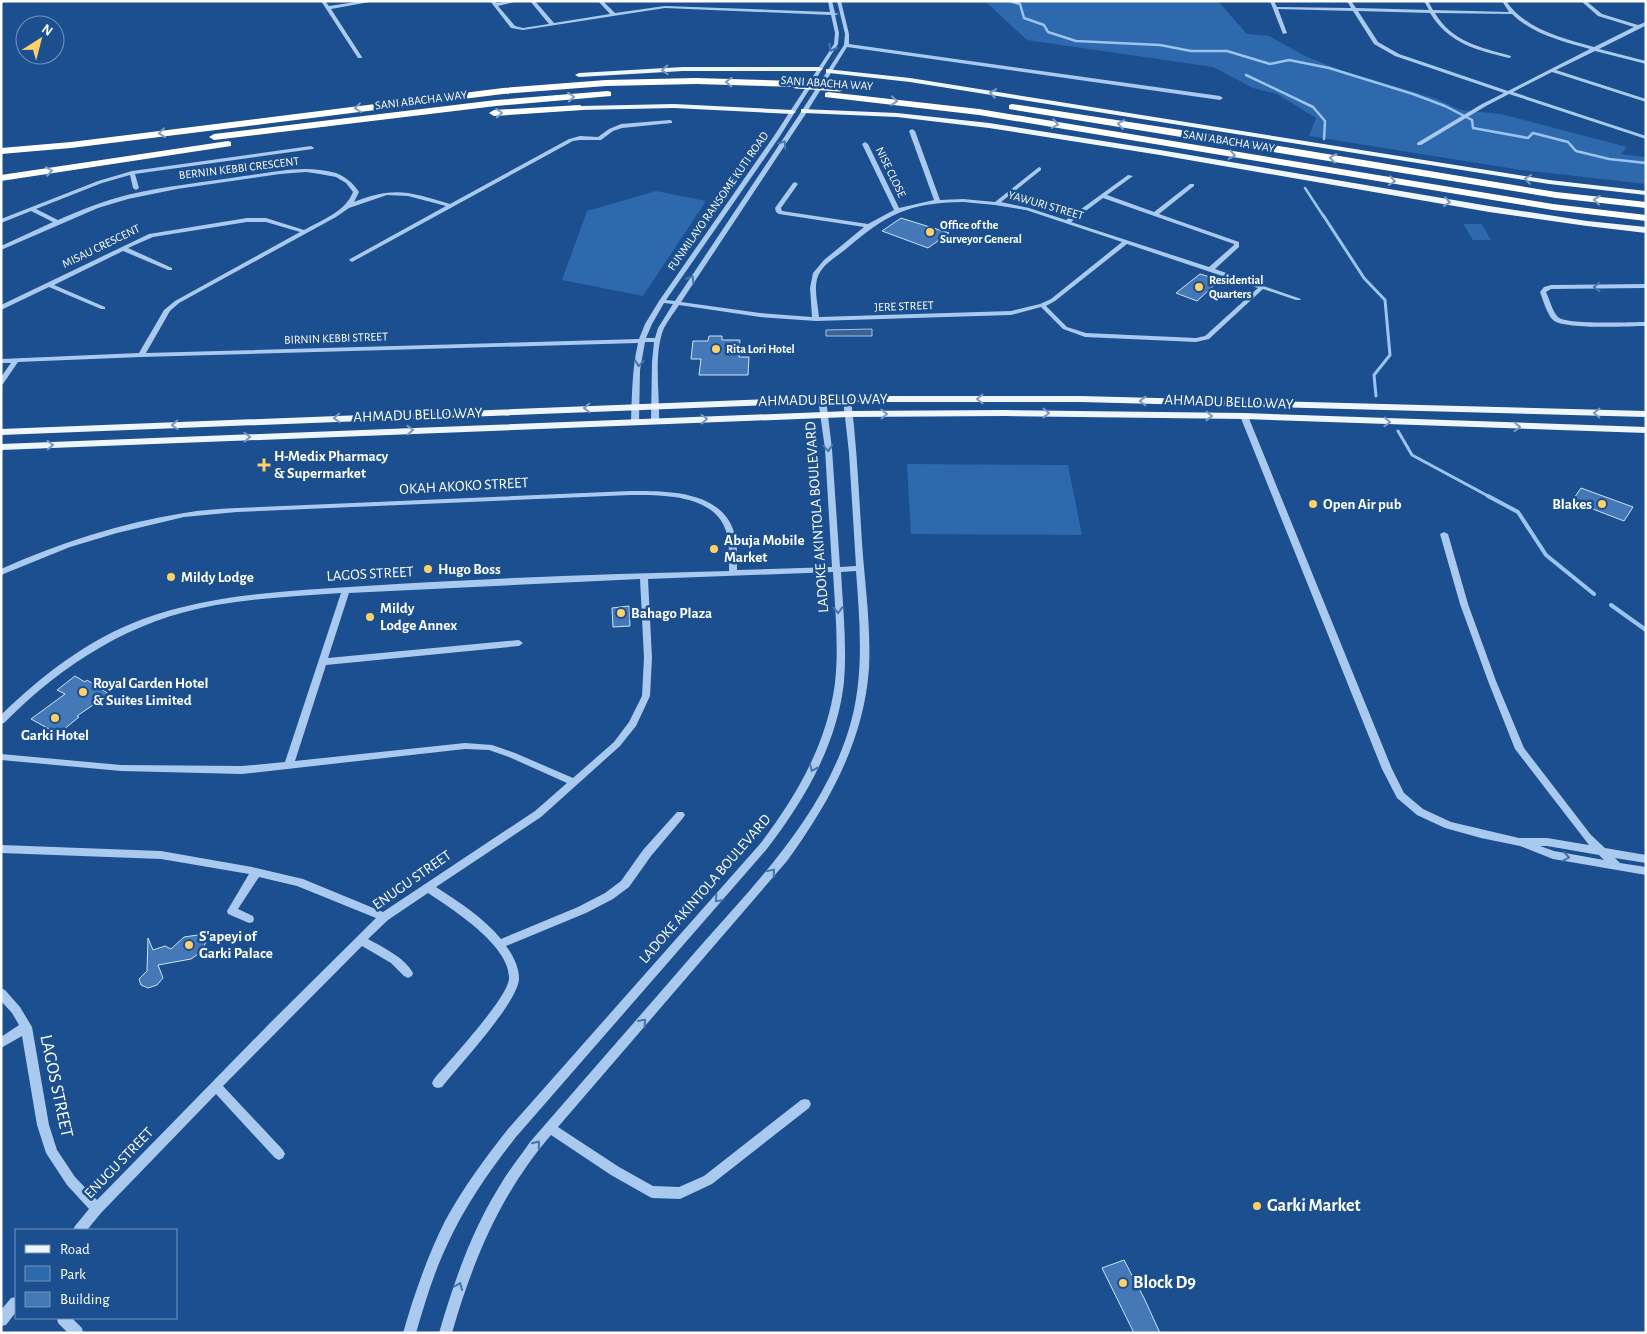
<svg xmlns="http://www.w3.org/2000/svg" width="1647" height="1334" font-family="'Alegreya Sans',sans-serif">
<rect width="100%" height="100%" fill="#1b4f8f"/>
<path fill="#2e69ad" d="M925 1H1218L1247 34 1269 36 1305 56 1340 70 1437 99 1460 110 1501 114 1627 147 1621 154 1646 157V184L1521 170 1309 136 1316 118 1277 94 1253 88 1213 67 1027 40 987 3Z
M656 191 706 201 643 296 562 280 587 211Z
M1463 224H1482L1491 240H1473Z
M907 464 1068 465 1082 535 911 534Z"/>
<path fill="#3c6290" stroke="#9cc4f0" d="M872 329V336H826V330Z"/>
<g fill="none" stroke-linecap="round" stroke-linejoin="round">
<path stroke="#9cc4f0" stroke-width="2.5" d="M1009 1 1020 4 1024 18 1044 25 1048 32 1076 41 1160 45 1191 51H1227L1270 64 1289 60 1329 68 1413 94 1445 106 1472 120 1473 128 1528 138 1533 133 1568 142 1576 151 1609 159 1646 163
M1246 75 1313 107 1325 121 1324 139
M1305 188 1324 217"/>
<path stroke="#9cc4f0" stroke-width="3" d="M1323 215 1364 278 1385 300 1390 355 1374 375 1376 396
M1398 431 1412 455 1490 497"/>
<path stroke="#9cc4f0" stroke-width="4" d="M1488 496 1518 512 1546 555 1594 594
M1611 605 1646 630"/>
</g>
<path fill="#4478b7" stroke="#cfe3fa" d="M901 218 949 233 928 248 882 231Z
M1200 274 1220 280 1197 301 1176 293Z
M709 336H722V340H740L739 357H749L748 375H699L701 359H691L693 341H708Z
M1581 488 1633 507 1624 521 1572 501Z
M629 606 630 626 613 627 612 608Z
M75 676 85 682 87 680 109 694 77 716 79 717 58 734 31 719 65 694 57 690Z
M198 935 206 942 201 952 191 959 158 965 163 978 157 985 148 988 141 985 139 979 147 971 148 938 153 950 165 946 171 949 184 937Z
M1124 1260 1144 1298 1160 1333H1134L1102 1268Z"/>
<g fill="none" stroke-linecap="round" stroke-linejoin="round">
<path fill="#a9c9ee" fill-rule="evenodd" d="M321 1H325L329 6 363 1H375L331 9 362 57V58H358Z
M490 1H495L496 3 518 1 498 6 515 26 523 28 549 24 530 1H535L554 23 610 14 598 1H603L615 13 665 6 830 12 828 1H832L835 13 839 14 835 15 839 33 838 44 780 136 666 300 675 301 799 115 844 45 845 34 837 1H841L849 34V44L1220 96 1223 98 1220 100 847 47 805 115 681 302 760 313 812 317 810 288 813 273 824 260 864 227 779 214 776 212 775 208 793 183 795 182 798 184 781 208 782 211 868 224 894 210 862 144 865 142 868 144 899 208 934 200 909 131 912 129 915 131 940 200 963 199 995 202 1039 167 1041 168V170L1001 202 1029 208 1066 220 1128 175 1133 176 1107 195 1154 212 1190 184H1194V186L1159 214 1239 242V247L1215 269 1301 299 1300 300H1296L1263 289 1209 339 1196 342 1085 337 1063 329 1041 307 1011 315 816 321 760 317 679 305C674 313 668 320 664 328 653 354 660 393 659 421L655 423 651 421 652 362 654 342H645L640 370 639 422 635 424 631 422C632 395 632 369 638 343L141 357 18 362 3 384 1 385V377L11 363H1V359L139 353 164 310 175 301 300 232 266 222H247L153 237 128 248 172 268V270H168L123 251 54 285 105 307V309H101L49 287 1 310V305L149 234 247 218H266L304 230C322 220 345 212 353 192L346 183 336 177 320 174 306 172 280 174 177 189 128 199 98 208 1 250V246L53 222 31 211 1 223V219L98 181 132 171 311 146 314 148 313 149 135 174 139 188 136 190 133 188 130 175 102 183 36 209 58 220C81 210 103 201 127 195 166 186 205 182 244 176 275 172 305 164 336 173 346 177 353 183 359 192L354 202C395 186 409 192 450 204L569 139 580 136 598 137 609 129 621 124 670 120 672 121V123L622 128 613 131 601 140H580L573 141 352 262 349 260 350 259 446 206 408 196 387 195 349 208 336 217 179 303 170 311 146 353 639 339 645 324 659 301 774 136 834 44 835 33 831 15 665 8 523 30 511 28ZM1103 198 1234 244V245L1209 267 1071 222ZM963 202 995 205 1026 210 1122 242 1051 299 1040 304 1011 311 819 317C818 305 814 291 817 279 821 265 835 258 846 249 887 214 908 203 963 202ZM1127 244 1258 288 1205 336 1196 338 1086 333 1067 327 1046 306 1055 301ZM664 303 673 304 658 328 655 338H646L652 324Z
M1270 1H1274L1277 7 1351 8 1347 1H1351L1356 8 1429 10 1424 1H1428L1433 10 1509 12 1502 1H1506C1526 30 1563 38 1594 47L1634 27 1598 16 1581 1H1586L1602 14 1638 25 1646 22V25L1641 28 1599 49 1646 61V64L1595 51 1556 70 1646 99V102L1552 72 1513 92 1646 136V139L1509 94 1486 106 1421 145H1417V143L1482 104 1504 93 1395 56 1374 44 1353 11 1278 9 1287 33 1283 34ZM1358 11 1430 13C1449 44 1477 50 1509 58L1511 57V56C1480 47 1452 42 1435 13L1512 14C1532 34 1564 42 1590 49L1508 91 1399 54 1378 42Z
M1646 284V288L1551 289 1546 292C1550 300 1552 311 1558 317 1565 325 1631 322 1646 322V326C1628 326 1565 330 1553 320 1547 314 1543 300 1540 292L1544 287 1551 285Z
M822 397 826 399 832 449 840 567 856 566 849 453 843 399 847 397 851 399C857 447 859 495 862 543 865 584 871 626 869 668 864 741 829 803 787 861L558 1127 619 1167 653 1186 679 1187 704 1176 801 1100 805 1099 809 1100 811 1104 809 1108 712 1184 680 1199 652 1198 648 1196 611 1175 551 1135C501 1193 473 1260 452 1333H439C454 1282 471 1232 499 1187 508 1171 520 1157 530 1142 585 1078 641 1015 696 951 755 884 820 819 848 732 865 680 860 625 856 571L841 572C843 608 847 646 844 682 837 745 804 801 766 850L516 1137C490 1170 466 1204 448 1243 434 1272 425 1302 416 1333H403C414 1295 427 1257 445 1221 463 1188 485 1158 508 1129L760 844C796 797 827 744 835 683 839 647 835 608 833 572L648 579 652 658 650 696 636 726 620 746 541 817 436 887C459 902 484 918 501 939L578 907 605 893 621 881 643 850 677 812H683L685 815 683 818 651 856 629 887 613 899 586 913 506 946C513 955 519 967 519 978 520 1000 458 1067 442 1087L438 1088 434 1087 432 1083 434 1079C449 1061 507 999 509 979 511 946 452 909 428 893L388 920 368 939C384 948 404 957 413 973L412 976 408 978 404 976 391 963 362 946 223 1086 283 1150 285 1154 283 1158 279 1160 275 1158 216 1094 101 1213 87 1230H73L75 1226 89 1209 67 1185 46 1153 37 1125 22 1036 1 1048V1037L19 1025 12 1013 1 1001V988L5 990 20 1007 32 1027 49 1125 57 1150 75 1177 97 1200 271 1022 376 918 297 886 259 877 238 909 253 916 254 919 253 922 249 923 228 914 227 911 249 874 161 859 1 853V845L161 851 252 867 303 879 383 912 535 811 567 783 509 757 489 750 465 749 242 774 121 771 1 760V754L121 765 242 766 285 762 341 593C299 596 257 598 216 605 131 620 64 663 4 723L1 724V715C42 675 89 639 143 619 215 593 290 591 365 586 486 578 608 574 729 571 729 558 730 544 726 531 714 494 662 495 630 495L237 512 184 517 117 533 70 547 1 575V569C59 543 121 523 184 513 201 510 219 509 237 508L630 491C666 491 721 490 734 532 738 544 737 558 737 570L832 567 825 449 818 399ZM640 579 644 658 642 696 629 722 614 742 573 778 515 753 492 745 465 743 295 761 326 665 519 646 523 643 519 640 328 658 349 593Z
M1241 414H1247L1248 416 1392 769 1404 793 1423 809 1451 822 1519 838H1547L1589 845 1515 749 1488 681 1460 604 1440 534 1444 532 1448 534 1468 604 1496 681 1524 748 1591 835 1605 848 1646 855V863L1615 858 1620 863 1646 867V875L1553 859 1520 846 1481 838 1445 828 1417 815 1397 798 1382 769 1240 416ZM1540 846H1547L1599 855 1604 860 1554 851Z
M16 1297V1312L6 1325 1 1326V1310L11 1298Z
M57 1318H72L82 1328 83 1333H68L58 1323Z"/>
<path fill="#f0f6ff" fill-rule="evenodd" d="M683 67H819L823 69 819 71H683L579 77 575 75 579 73Z
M826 69 910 78 1549 180 1646 191V195L1549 184 910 82 829 73H826Z
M674 104 792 110 796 112 792 114 674 108 580 110 576 108 580 106Z
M801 109 897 113 989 123 1160 150 1489 206 1587 221 1646 227V233L1587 226 1489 212 1160 155 989 128 897 117 804 113H801Z
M847 396H1080L1646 411V417L1080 402H847L1 435V429Z
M1005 410 1244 413 1646 427V433L1244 419 1005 416 849 417 1 450V444L849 411Z"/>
<path fill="#fff" fill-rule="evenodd" d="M696 78 796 81 800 84 796 87 696 84 606 86 503 94 71 148 1 154V148L71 142 503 88 606 80Z
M608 91 611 92V96L496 106 214 140 209 137 214 134 496 100Z
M828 92 979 109 1553 204 1646 215V221L1553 210 979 115 825 97V93Z
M1012 104 1207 134 1556 192 1646 202V208L1556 198 1009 109V105Z
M580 105 584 108 583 110 494 116 489 113 494 110Z
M228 141 231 142V146L1 181V175Z"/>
<path stroke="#fff" stroke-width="9" d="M796 84 839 87"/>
</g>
<defs><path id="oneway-chevron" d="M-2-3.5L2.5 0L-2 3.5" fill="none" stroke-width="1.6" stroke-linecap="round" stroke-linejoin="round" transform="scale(1.25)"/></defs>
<g stroke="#4674ac">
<use href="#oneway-chevron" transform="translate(832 48) rotate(119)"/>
<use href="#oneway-chevron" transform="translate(783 144) rotate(-56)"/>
<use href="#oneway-chevron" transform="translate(691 279) rotate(-57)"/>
<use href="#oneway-chevron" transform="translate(1597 287) rotate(179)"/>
<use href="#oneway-chevron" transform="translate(639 363) rotate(96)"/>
<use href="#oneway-chevron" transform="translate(828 448) rotate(86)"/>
<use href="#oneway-chevron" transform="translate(838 610) rotate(88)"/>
<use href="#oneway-chevron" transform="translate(813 768) rotate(114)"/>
<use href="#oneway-chevron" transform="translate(1566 857) rotate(9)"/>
<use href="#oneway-chevron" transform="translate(772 872) rotate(-50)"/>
<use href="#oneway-chevron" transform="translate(718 899) rotate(131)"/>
<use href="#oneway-chevron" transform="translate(643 1022) rotate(-49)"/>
<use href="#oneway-chevron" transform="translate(537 1144) rotate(-51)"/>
<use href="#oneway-chevron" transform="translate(459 1286) rotate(-68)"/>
</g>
<g stroke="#7b9ac1">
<use href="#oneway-chevron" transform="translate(665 70) rotate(177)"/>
<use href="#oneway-chevron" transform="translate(993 93) rotate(-171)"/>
<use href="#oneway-chevron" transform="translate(1528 179) rotate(-171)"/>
<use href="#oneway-chevron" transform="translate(1447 202) rotate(9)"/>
<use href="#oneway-chevron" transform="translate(980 399) rotate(180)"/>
<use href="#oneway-chevron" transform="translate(1143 401) rotate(-179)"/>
<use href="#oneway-chevron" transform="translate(587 408) rotate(178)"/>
<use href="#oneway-chevron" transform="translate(1046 413)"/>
<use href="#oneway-chevron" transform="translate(1597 413) rotate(-179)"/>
<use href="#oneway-chevron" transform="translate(884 414) rotate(-1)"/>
<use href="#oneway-chevron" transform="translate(1209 416) rotate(1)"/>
<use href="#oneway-chevron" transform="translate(337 418) rotate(178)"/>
<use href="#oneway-chevron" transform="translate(704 419) rotate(-2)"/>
<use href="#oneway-chevron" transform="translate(1387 422) rotate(2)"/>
<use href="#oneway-chevron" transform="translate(175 425) rotate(178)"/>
<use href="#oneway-chevron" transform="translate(1517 427) rotate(2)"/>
<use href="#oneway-chevron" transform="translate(410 430) rotate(-2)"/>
<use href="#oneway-chevron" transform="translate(247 437) rotate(-2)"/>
<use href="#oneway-chevron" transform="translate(50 445) rotate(-2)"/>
</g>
<g stroke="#829ec1">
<use href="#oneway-chevron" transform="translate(729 82) rotate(-178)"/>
<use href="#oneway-chevron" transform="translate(571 97) rotate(-5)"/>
<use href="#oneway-chevron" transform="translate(894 101) rotate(6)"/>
<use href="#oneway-chevron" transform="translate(358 108) rotate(173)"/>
<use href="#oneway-chevron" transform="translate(499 113) rotate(-4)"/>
<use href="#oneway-chevron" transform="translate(1055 124) rotate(10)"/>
<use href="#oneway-chevron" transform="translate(1121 124) rotate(-171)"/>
<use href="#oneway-chevron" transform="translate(162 133) rotate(173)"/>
<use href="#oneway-chevron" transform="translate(1232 155) rotate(9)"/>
<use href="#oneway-chevron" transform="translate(1333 158) rotate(-170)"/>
<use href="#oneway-chevron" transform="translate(49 171) rotate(-9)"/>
<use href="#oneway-chevron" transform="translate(1392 181) rotate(9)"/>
<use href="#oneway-chevron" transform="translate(1597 200) rotate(-174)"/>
</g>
<g fill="#ffd166" stroke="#1b4f8f" stroke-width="2">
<circle cx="930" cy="232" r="5"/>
<circle cx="1199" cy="287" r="5"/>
<circle cx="716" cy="349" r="5"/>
<path d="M261.5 457.5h5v5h5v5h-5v5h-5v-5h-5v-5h5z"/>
<circle cx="1313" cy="504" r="5"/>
<circle cx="1602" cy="504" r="5"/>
<circle cx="714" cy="549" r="5"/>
<circle cx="428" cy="569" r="5"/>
<circle cx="171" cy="577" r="5"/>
<circle cx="621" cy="613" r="5"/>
<circle cx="370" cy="617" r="5"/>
<circle cx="83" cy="692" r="5"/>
<circle cx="55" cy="718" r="5"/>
<circle cx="189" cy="945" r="5"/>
<circle cx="1257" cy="1206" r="5"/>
<circle cx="1123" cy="1283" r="5"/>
</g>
<g text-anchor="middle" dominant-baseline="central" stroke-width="5" stroke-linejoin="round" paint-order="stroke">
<g font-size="12" fill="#fff" stroke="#1b4f8f">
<text transform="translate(827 83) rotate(4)">SANI ABACHA WAY</text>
<text transform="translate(421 100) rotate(-7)">SANI ABACHA WAY</text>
<text transform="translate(1229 141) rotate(9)">SANI ABACHA WAY</text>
<text transform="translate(239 168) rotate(-7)">BERNIN KEBBI CRESCENT</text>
<text transform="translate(891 172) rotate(64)">NISE CLOSE</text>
<text transform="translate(718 201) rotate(-55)">FUNMILAYO RANSOME KUTI ROAD</text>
<text transform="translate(1046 205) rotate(16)">YAWURI STREET</text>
<text transform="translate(101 246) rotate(-26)">MISAU CRESCENT</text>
<text transform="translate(904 306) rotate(-2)">JERE STREET</text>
<text transform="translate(336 338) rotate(-2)">BIRNIN KEBBI STREET</text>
</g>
<g font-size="12" font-weight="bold" fill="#fff" stroke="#1b4f8f" text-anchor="start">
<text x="940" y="225">Office of the<tspan x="940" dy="14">Surveyor General</tspan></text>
<text x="1209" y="280">Residential<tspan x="1209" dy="14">Quarters</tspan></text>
<text x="726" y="349">Rita Lori Hotel</text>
</g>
<g font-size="15" fill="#fff" stroke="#1b4f8f">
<text transform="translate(823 400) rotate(-1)">AHMADU BELLO WAY</text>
<text transform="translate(1229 402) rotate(2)">AHMADU BELLO WAY</text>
<text transform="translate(418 415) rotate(-2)">AHMADU BELLO WAY</text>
<text transform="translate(464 486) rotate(-3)">OKAH AKOKO STREET</text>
<text transform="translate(817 517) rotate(-94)">LADOKE AKINTOLA BOULEVARD</text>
<text transform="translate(370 574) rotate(-3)">LAGOS STREET</text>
<text transform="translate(412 880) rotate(-35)">ENUGU STREET</text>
<text transform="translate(705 889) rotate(-49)">LADOKE AKINTOLA BOULEVARD</text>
<text transform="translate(119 1163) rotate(-46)">ENUGU STREET</text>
</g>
<g font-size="15" font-weight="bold" fill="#fff" stroke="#1b4f8f" text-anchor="start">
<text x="274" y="456">H-Medix Pharmacy<tspan x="274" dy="17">&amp; Supermarket</tspan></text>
<text x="1323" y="504">Open Air pub</text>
<text x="1592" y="504" text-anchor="end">Blakes</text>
<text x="724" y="540">Abuja Mobile<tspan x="724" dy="17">Market</tspan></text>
<text x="438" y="569">Hugo Boss</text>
<text x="181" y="577">Mildy Lodge</text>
<text x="380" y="608">Mildy<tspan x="380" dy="17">Lodge Annex</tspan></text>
<text x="631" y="613">Bahago Plaza</text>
<text x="93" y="683">Royal Garden Hotel<tspan x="93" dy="17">&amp; Suites Limited</tspan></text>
<text x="55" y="735" text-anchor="middle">Garki Hotel</text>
<text x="199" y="936">S'apeyi of<tspan x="199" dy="17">Garki Palace</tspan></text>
</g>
<g font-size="18" fill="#fff" stroke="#1b4f8f">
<text transform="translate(56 1086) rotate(78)">LAGOS STREET</text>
</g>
<g font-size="18" font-weight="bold" fill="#fff" stroke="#1b4f8f" text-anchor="start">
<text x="1267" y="1206">Garki Market</text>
<text x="1133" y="1283">Block D9</text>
</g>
</g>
<rect width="1647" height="1334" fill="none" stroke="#ffffff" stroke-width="5"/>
<rect x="15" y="1229" width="162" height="90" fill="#1b4f8f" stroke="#7695bc"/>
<rect x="25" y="1245" width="25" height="8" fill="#f0f6ff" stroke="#7695bc"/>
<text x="60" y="1254" font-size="15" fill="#ffffff">Road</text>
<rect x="25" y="1266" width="25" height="15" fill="#2e69ad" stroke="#7695bc"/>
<text x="60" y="1279" font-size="15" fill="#ffffff">Park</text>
<rect x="25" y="1292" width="25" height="15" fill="#4478b7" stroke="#7695bc"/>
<text x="60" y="1304" font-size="15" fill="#ffffff">Building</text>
<g transform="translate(40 40) rotate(36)"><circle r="24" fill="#1b4f8f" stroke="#7695bc"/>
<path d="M0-4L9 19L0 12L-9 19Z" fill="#ffd166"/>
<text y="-8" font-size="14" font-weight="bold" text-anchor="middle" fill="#ffffff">N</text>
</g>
</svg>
